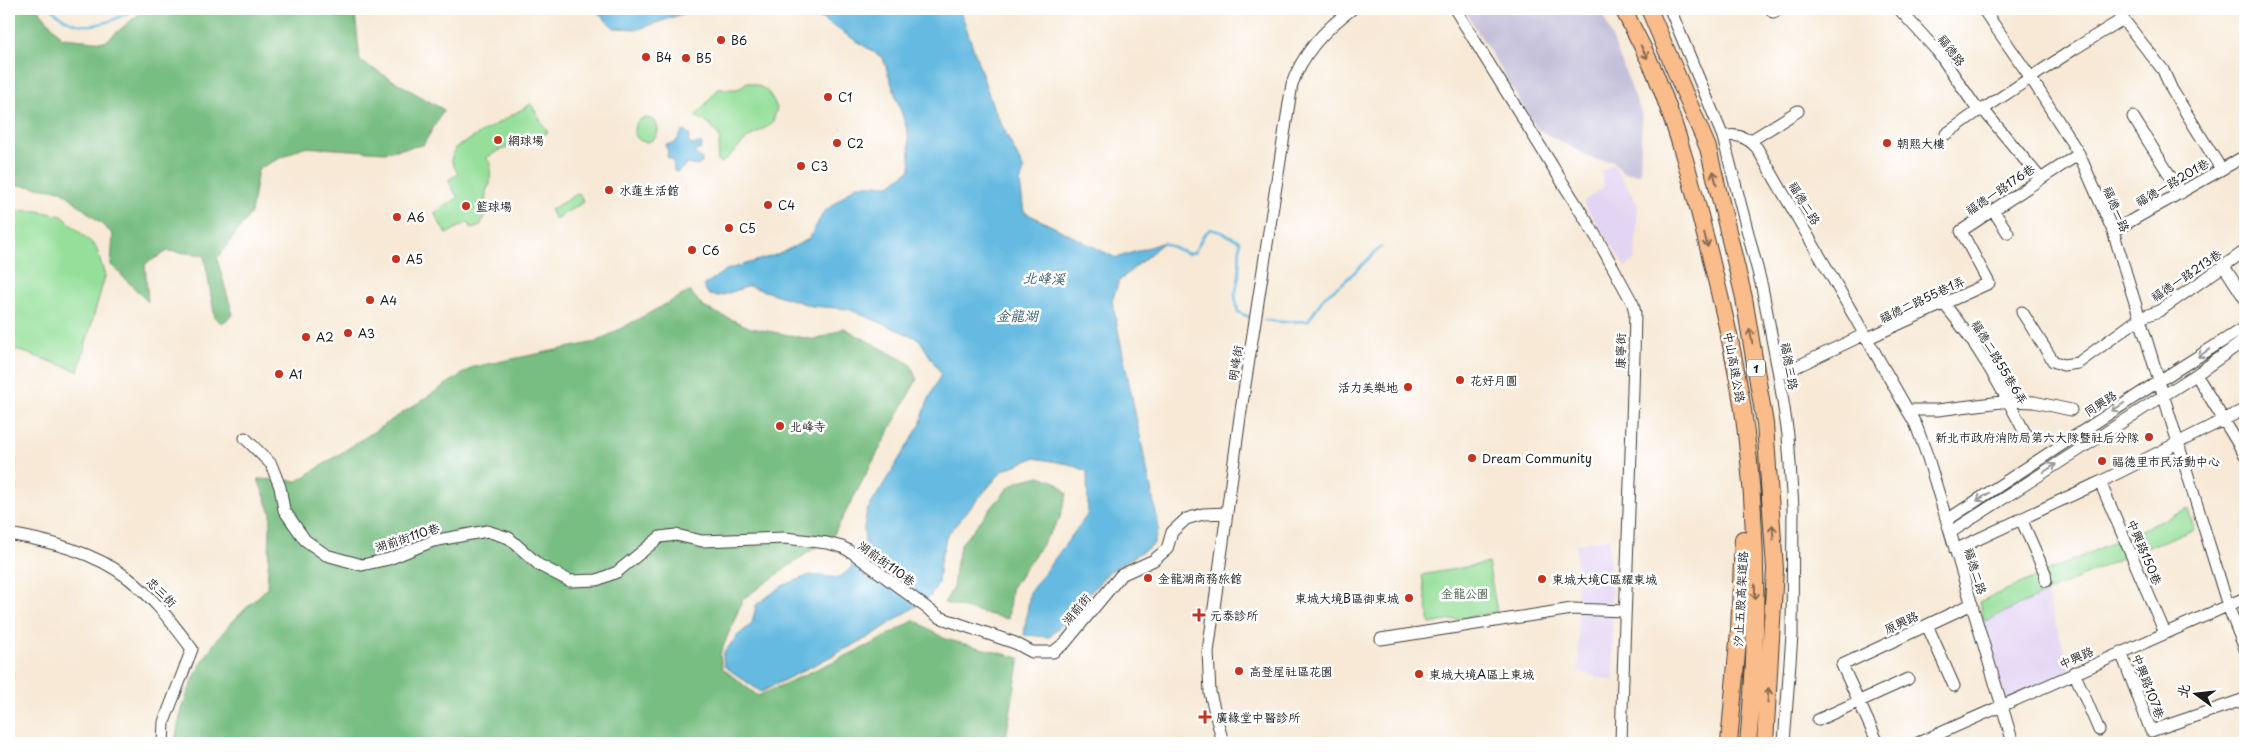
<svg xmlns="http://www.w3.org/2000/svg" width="2254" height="752" font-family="'Playpen Sans','LXGW WenKai TC',sans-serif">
<rect width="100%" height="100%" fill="#fff"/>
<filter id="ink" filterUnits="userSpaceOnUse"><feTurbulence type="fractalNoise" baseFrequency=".02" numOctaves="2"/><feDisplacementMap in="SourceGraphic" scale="10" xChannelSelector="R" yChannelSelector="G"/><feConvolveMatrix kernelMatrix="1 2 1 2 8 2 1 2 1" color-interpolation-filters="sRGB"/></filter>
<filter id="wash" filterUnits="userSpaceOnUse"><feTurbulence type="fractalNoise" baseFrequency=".0096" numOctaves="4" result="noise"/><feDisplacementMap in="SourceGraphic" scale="20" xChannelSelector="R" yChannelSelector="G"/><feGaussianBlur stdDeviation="1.12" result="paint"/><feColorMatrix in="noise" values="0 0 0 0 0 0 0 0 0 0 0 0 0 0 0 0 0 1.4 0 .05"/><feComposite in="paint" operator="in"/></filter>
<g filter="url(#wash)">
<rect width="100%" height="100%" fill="#f7e9d6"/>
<path fill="#e2d4f3" d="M1613 164 1638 205 1635 259 1626 268 1583 202 1604 186 1601 171Z
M1609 538 1614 681 1579 672 1576 544Z
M2044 585 2071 672 2004 703 1978 615Z"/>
<path fill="#c5c0da" d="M1464 9H1601L1642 115 1640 174 1623 173 1613 161 1596 160 1537 129Z"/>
<path fill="#95df9a" stroke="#587e5b" d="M747 82C766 88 769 90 777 108L772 124 748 138 722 163 717 161 720 138 710 124 695 116C704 108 710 98 718 89H738Z
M531 104 548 133 498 151 486 158 491 163 490 184 486 191 485 216 480 226 472 229 468 222 446 234 434 213 458 198 448 180 458 174 451 160 455 148Z
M634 130a12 12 0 1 1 24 0a12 12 0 1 1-24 0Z
M579 193 584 202 555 219 550 210Z
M9 210 38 211 62 216 96 247 105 276 78 371 9 347Z
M2188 509 2194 529 2126 556 1985 621 1979 602Z
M1488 563 1497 612 1430 624 1422 575Z"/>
<path fill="#78be82" stroke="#4a6d4f" d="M9 9H38L62 38 105 42 145 9H348L355 13 360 61 444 110 423 145 385 152 303 147 258 169 251 213 217 259 233 315 222 323 215 318 204 255 168 251 145 264 148 302 111 265 113 234 61 190 9 184Z
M690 291 703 307 751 328 816 340 844 328 910 364 917 379 834 534 743 599 720 654 722 668 758 696 874 643 915 620 945 639 1020 658 1005 743H175C180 706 194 671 216 641 230 622 250 605 267 588L271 513 258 479 298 481 473 367 596 342Z
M1040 476 1058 483 1067 494 1059 520 1011 589 1008 619 944 603 953 588 956 562 961 544 1009 487 1019 481Z"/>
<path fill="#65bae1" stroke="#406b7e" d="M594 9H696L639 29 614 28Z
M812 9H960L993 107 1024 170 1020 183 1024 212 1116 258 1164 242 1119 281 1112 301 1159 528 1153 545 1109 572 1050 637 1024 635 1030 592 1088 514 1087 471 1069 464 1034 458 1003 470 947 535 940 562 938 583 930 597 871 636 761 692 724 666 723 654 737 636 752 624 756 605 782 586 810 575 839 578 849 570 865 547 864 528 867 511 920 425 927 403 941 374 919 339 848 309 812 306 749 286 720 296 709 295 703 286 726 270 779 254 809 239 823 213 857 185H890L911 169 908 132 883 58 813 13Z
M2233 9H2245V26Z
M686 131 690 135 688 141 692 145 701 143 702 145 700 150H696L694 153 702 159V163L697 166 687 164 678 172 674 171 673 160 667 157 668 151 665 145 675 143 682 132Z"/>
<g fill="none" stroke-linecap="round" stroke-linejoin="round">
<path stroke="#65bae1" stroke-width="2.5" d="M52 9C77 35 107 26 134 9
M1163 243 1189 254 1195 252 1203 236 1210 229 1221 232 1240 241 1239 276 1235 296 1238 312 1249 317
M1264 320 1281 322 1308 321 1324 297 1344 282 1381 247"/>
</g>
</g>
<g filter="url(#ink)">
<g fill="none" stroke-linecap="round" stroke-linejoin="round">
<g stroke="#3d3b38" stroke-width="13">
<path id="minor" d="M1455 9 1597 238 1633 304 1635 313C1632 456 1625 600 1621 743
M1670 9 1723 137 1762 287 1779 375 1788 435 1793 508 1792 635 1784 743
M1771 9 1773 12 1781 9
M1899 9 1938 52 1975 106 1986 113 2040 178
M1983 9 2031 78 2079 154 2113 231 2228 606 2245 649
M1982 110 2074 49 2123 19 2163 70 2172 90 2221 169
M2133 117 2181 193
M1946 134 1981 109
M1723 137C1737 133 1747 137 1757 148L1833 279 1916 425 1928 458 2013 743
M1750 141 1798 111
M1993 210 2008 233
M2113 231 2245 156
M2227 271 2245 299
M1944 304C1978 344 2003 390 2027 437
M2022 312 2053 361 2063 365 2078 363 2140 318 2159 311 2245 251
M1866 339 1989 283 1961 231 2079 154
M1779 375 1863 335
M2200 381 2245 455
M1907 410H1938L2009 401 2034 402 2071 410
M245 438 271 464 280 487 284 510 305 540 326 555 362 565 389 559 433 541 487 531 509 538 539 565 570 581 597 580 617 572 660 537 676 535 702 541 785 538 827 543 842 547 853 553 939 617 1015 643 1032 652H1053L1065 643 1121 575 1154 560 1167 549 1172 532 1186 519 1203 514 1227 513
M2100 482 2165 633
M2021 519 2045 573 2046 581
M1947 520 2159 381 2245 327
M1951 532 2194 376 2245 340
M9 534C49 541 94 552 128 578 153 597 173 624 192 649L164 722 163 743
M1955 550 2100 482 2245 409
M1927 625 1954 686
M1381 639 1572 609 1624 611
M2121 652 2151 731 2245 699
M2074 672 2099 730
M1818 720 1908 679
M1223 743 1210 693 1208 652 1240 417 1292 84C1303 52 1325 29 1352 9
M1878 743 1842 665 1972 604
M1918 743 2245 598"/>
</g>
<g stroke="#3d3b38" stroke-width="18">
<path id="highway" d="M1623 9C1634 30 1645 51 1655 73 1679 131 1694 191 1709 251 1722 304 1735 357 1743 410 1758 520 1759 633 1748 743
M1649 9 1708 148 1744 298 1765 424 1775 569 1765 743
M1729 743 1739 630 1743 539"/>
</g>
<use href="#minor" stroke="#fff" stroke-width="11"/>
<use href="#highway" stroke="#f9bc8a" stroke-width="16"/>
</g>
<defs><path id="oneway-shaft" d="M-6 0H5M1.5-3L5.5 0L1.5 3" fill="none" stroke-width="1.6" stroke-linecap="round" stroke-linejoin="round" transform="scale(1.25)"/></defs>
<g stroke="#8a6c53">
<use href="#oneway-shaft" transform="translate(1644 52) rotate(64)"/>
<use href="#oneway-shaft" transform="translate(1715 178) rotate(-103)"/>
<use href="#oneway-shaft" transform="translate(1706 240) rotate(76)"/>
<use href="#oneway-shaft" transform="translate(1751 336) rotate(-100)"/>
<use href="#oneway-shaft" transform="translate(1773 532) rotate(-94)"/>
<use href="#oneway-shaft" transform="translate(1755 592) rotate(89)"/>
<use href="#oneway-shaft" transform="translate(1768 695) rotate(-86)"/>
</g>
<g stroke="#999">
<use href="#oneway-shaft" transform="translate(2204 353) rotate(148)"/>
<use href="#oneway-shaft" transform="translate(2118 407) rotate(147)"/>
<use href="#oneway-shaft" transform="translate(2050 468) rotate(-33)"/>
<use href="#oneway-shaft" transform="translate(1983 497) rotate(147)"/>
</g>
</g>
<g fill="#c8321e" stroke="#fff" stroke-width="2">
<circle cx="721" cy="40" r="5"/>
<circle cx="646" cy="57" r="5"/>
<circle cx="686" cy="58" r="5"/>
<circle cx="828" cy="97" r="5"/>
<circle cx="498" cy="140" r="5"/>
<circle cx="837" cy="143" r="5"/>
<circle cx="1887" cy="143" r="5"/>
<circle cx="801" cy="166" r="5"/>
<circle cx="609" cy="190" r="5"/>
<circle cx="768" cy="205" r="5"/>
<circle cx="466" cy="206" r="5"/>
<circle cx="397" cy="217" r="5"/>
<circle cx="729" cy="228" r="5"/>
<circle cx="692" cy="250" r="5"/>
<circle cx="396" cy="259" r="5"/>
<circle cx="370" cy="300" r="5"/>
<circle cx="348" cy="333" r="5"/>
<circle cx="306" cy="337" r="5"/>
<circle cx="279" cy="374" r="5"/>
<circle cx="1460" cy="380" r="5"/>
<circle cx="1408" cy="387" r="5"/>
<circle cx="780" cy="426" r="5"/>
<circle cx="2149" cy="437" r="5"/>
<circle cx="1472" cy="458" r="5"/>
<circle cx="2102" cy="461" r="5"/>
<circle cx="1148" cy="578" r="5"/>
<circle cx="1542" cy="579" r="5"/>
<circle cx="1409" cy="598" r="5"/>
<path d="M1196.5 607.5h5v5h5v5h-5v5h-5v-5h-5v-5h5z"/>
<circle cx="1239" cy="671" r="5"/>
<circle cx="1419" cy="674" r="5"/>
<path d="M1202.5 709.5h5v5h5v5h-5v5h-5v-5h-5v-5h5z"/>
</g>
<g text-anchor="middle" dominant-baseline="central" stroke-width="5" stroke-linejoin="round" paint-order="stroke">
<rect fill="#fff" stroke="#606060" stroke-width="1" x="1747" y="359.5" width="18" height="17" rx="4"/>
<g font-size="11" font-weight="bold" fill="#1c1c1c">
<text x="1756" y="368">1</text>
</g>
<g font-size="12" fill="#1c1c1c" stroke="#fff" text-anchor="start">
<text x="731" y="40">B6</text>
<text x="656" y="57">B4</text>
<text x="696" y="58">B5</text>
<text x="838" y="97">C1</text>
<text x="508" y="140">網球場</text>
<text x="847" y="143">C2</text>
<text x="1897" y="143">朝熙大樓</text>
<text x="811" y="166">C3</text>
<text x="619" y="190">水蓮生活館</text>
<text x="778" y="205">C4</text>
<text x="476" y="206">籃球場</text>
<text x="407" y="217">A6</text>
<text x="739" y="228">C5</text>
<text x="702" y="250">C6</text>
<text x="406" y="259">A5</text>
<text x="380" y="300">A4</text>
<text x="358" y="333">A3</text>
<text x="316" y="337">A2</text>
<text x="289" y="374">A1</text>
<text x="1470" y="380">花好月圓</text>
<text x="1398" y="387" text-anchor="end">活力美樂地</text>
<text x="790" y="426">北峰寺</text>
<text x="2139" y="437" text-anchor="end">新北市政府消防局第六大隊暨社后分隊</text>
<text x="1482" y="458">Dream Community</text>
<text x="2112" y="461">福德里市民活動中心</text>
<text x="1158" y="578">金龍湖商務旅館</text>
<text x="1552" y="579">東城大境C區耀東城</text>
<text x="1399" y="598" text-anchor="end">東城大境B區御東城</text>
<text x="1210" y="615">元泰診所</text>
<text x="1249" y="671">高登屋社區花園</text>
<text x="1429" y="674">東城大境A區上東城</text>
<text x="1216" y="717">廣緣堂中醫診所</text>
</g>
<g font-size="12" fill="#1c1c1c" stroke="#fff">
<text transform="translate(1952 50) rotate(53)">福德路</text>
<text transform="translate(2172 182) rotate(-30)">福德一路201巷</text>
<text transform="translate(2000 189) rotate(-34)">福德一路176巷</text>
<text transform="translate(1805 203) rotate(59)">福德二路</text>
<text transform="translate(2117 209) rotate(67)">福德一路</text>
<text transform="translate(2186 275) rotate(-34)">福德一路213巷</text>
<text transform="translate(1922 299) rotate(-25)">福德二路55巷1弄</text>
<text transform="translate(1620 351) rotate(-89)">康寧街</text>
<text transform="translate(2000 362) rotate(59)">福德二路55巷6弄</text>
<text transform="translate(1235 363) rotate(-81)">明峰街</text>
<text transform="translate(1790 366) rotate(80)">福德三路</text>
<text transform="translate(1735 367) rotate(80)">中山高速公路</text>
<text transform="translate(2100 403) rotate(-33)">同興路</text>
<text transform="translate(407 537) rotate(-18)">湖前街110巷</text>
<text transform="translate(2145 552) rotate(67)">中興路150巷</text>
<text transform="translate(887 563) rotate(36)">湖前街110巷</text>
<text transform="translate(1976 571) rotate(73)">福德二路</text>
<text transform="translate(162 592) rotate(45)">忠三街</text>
<text transform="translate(1740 599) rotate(-87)">汐止五股高架道路</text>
<text transform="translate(1076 609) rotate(-50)">湖前街</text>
<text transform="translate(1901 622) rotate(-25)">原興路</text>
<text transform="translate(2076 657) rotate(-24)">中興路</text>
<text transform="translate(2149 686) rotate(69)">中興路107巷</text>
</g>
<g font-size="12" fill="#466048" stroke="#fff">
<text x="1465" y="593">金龍公園</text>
</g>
<g font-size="14" font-style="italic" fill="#395b6b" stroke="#fff">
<text transform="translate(1044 278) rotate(2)">北峰溪</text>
<text x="1017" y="315">金龍湖</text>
</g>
</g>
<rect width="2254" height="752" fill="none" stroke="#fff" stroke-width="30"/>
<g transform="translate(2196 694) rotate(285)" stroke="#ffffff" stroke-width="4" paint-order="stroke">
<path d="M0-4L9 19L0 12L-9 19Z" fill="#1c1c1c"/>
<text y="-8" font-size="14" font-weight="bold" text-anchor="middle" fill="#1c1c1c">北</text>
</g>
</svg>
